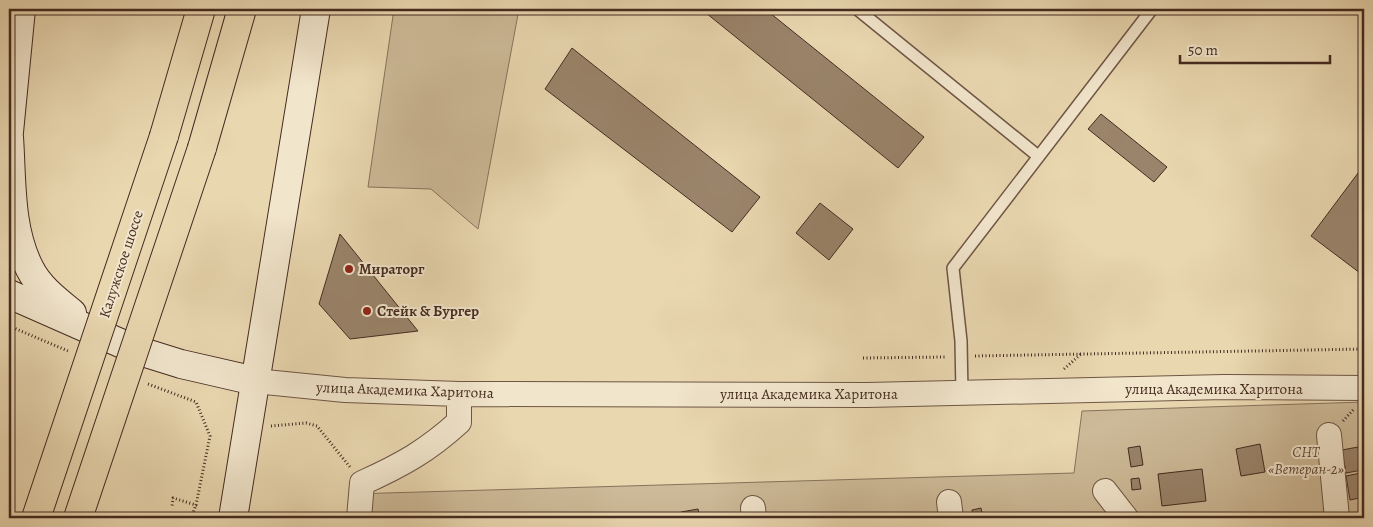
<svg xmlns="http://www.w3.org/2000/svg" width="1373" height="527" font-family="Alegreya,serif">
<rect width="100%" height="100%" fill="#e9d7b0"/>
<filter id="stains"><feTurbulence type="fractalNoise" baseFrequency=".004" numOctaves="4"/><feColorMatrix values="0 0 0 0 .2 0 0 0 0 .09 0 0 0 0 .02 0 0 0 .5 -.17"/></filter>
<radialGradient id="worn" r=".72"><stop offset=".6" stop-color="#630" stop-opacity="0"/><stop offset="1" stop-color="#630" stop-opacity=".3"/></radialGradient>
<path fill="#cdba98" stroke="#89725c" d="M394 9H519L478 229 431 189 368 187Z
M1364 402V518H347L351 494 1074 473 1082 411Z"/>
<path fill="#9a846b" stroke="#452b20" d="M701 9H765L924 137 898 168Z
M572 48 760 197 732 232 545 89Z
M1101 114 1167 167 1154 182 1088 129Z
M1364 165V276L1311 236Z
M820 203 853 229 829 260 796 233Z
M340 234 418 331 350 339 319 304Z
M1260 444 1265 472 1241 476 1236 449Z
M1140 446 1143 465 1131 467 1128 448Z
M1358 447 1362 470 1346 473 1342 450Z
M1202 469 1206 501 1162 506 1158 474Z
M1361 473 1364 497 1350 500 1346 476Z
M1139 478 1141 489 1132 490 1131 479Z
M981 508 983 518H973L972 510Z
M698 509 700 518H682L681 512Z"/>
<g fill="none" stroke-linecap="round" stroke-linejoin="round">
<g stroke="#6e5644" stroke-width="14">
<path id="service" d="M857 9 1038 156
M962 393 961 341 953 268 1152 9"/>
</g>
<g stroke="#6e5644" stroke-width="26">
<path id="minor" d="M255 381 345 390 459 394 867 395 1224 387 1364 388
M1329 435 1337 518
M1105 491 1126 518
M949 502 951 518
M753 508 754 518
M359 518 362 483C402 465 427 451 459 422V394"/>
</g>
<g stroke="#452b20" stroke-width="30">
<path id="secondary" d="M9 132 21 9
M9 137C12 180 9 229 30 269 39 287 56 300 72 313
M9 294 136 350 181 364 255 381
M233 518 316 9"/>
</g>
<g stroke="#452b20" stroke-width="30">
<path id="trunk" d="M164 136 201 9
M202 148 242 9"/>
</g>
<path stroke="#452b20" stroke-width="3" stroke-dasharray="1 2.5" stroke-linecap="butt" d="M9 326 68 351
M975 356 1364 349
M863 358 946 357
M1064 369 1081 354
M148 384 196 402 210 436 196 505 173 498 172 507
M1343 421 1354 409
M271 426 306 423 317 426 350 467
M191 518 196 505"/>
<use href="#service" stroke="#f1e5cc" stroke-width="11"/>
<use href="#minor" stroke="#f1e5cc" stroke-width="24"/>
<use href="#secondary" stroke="#f1e5cc" stroke-width="28"/>
<use href="#trunk" stroke="#e9d7b0" stroke-width="28"/>
<g stroke="#452b20" stroke-width="30" stroke-linecap="butt">
<path id="trunk-bridge" d="M36 518 164 136
M78 518 202 148"/>
</g>
<use href="#trunk-bridge" stroke="#e9d7b0" stroke-width="28"/>
</g>
<g fill="#8f2418" stroke="#f1e5cc" stroke-width="2">
<circle cx="349" cy="269" r="5"/>
<circle cx="367" cy="311" r="5"/>
</g>
<g text-anchor="middle" dominant-baseline="central" stroke-width="4" stroke-linejoin="round" paint-order="stroke">
<g font-size="15" fill="#452b20" stroke="#f1e5cc">
<text transform="translate(121 264) rotate(-72)">Калужское шоссе</text>
<text x="1214" y="389">улица Академика Харитона</text>
<text transform="translate(405 390) rotate(2)">улица Академика Харитона</text>
<text x="809" y="394">улица Академика Харитона</text>
</g>
<g font-size="15" font-weight="bold" fill="#452b20" stroke="#f1e5cc" text-anchor="start">
<text x="359" y="269">Мираторг</text>
<text x="377" y="311">Стейк &amp; Бургер</text>
</g>
<g font-size="15" font-style="italic" fill="#604838" stroke="#f1e5cc">
<text x="1306" y="452">СНТ<tspan x="1306" dy="17">«Ветеран-2»</tspan></text>
</g>
</g>
<rect width="1373" height="527" fill="none" stroke="#e9d7b0" stroke-width="30"/>
<rect x="10" y="10" width="1353" height="507" fill="none" stroke="#452b20" stroke-width="2.5"/>
<rect x="15" y="15" width="1343" height="497" fill="none" stroke="#452b20"/>
<path d="M1180 55v8h150v-8" fill="none" stroke="#452b20" stroke-width="2.5"/>
<text x="1188" y="55" font-size="15" fill="#452b20" stroke="#f1e5cc" stroke-width="4" paint-order="stroke">50 m</text>
<rect width="100%" height="100%" filter="url(#stains)"/>
<rect width="100%" height="100%" fill="url(#worn)"/>
</svg>
